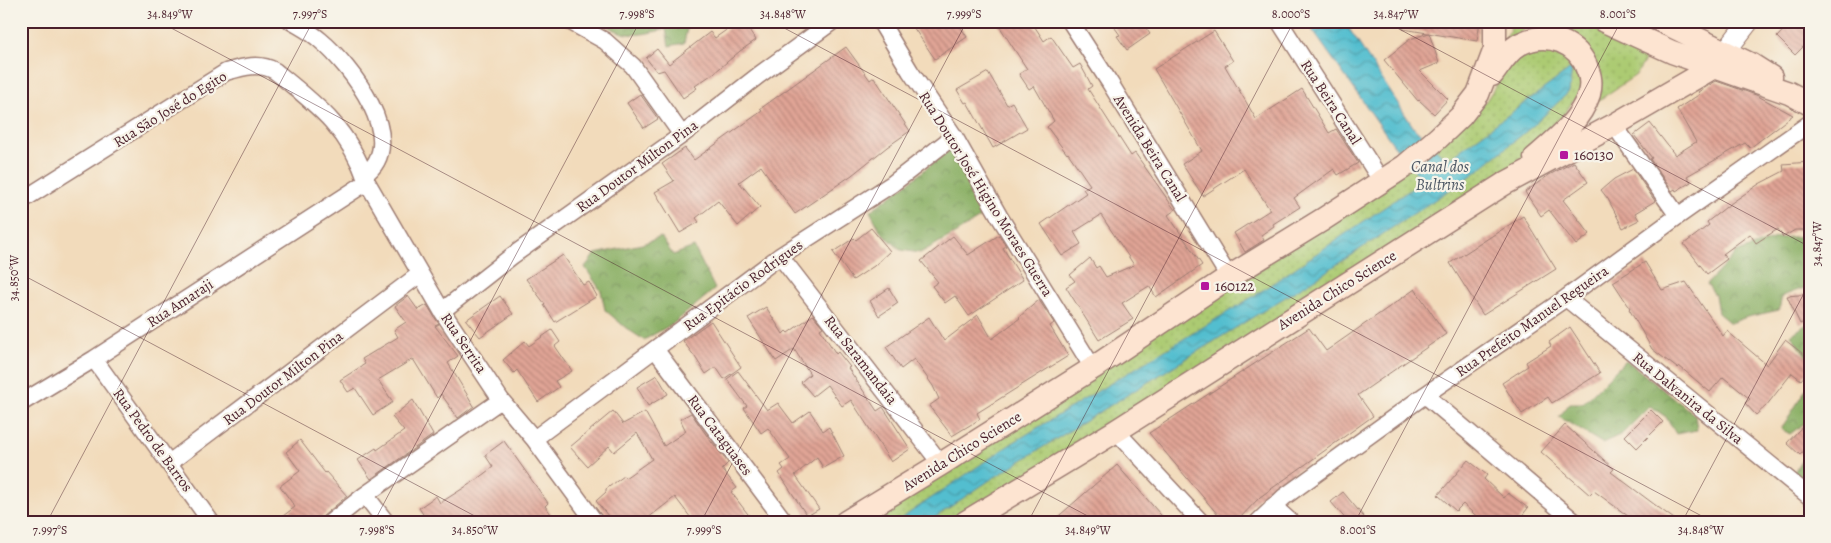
<svg xmlns="http://www.w3.org/2000/svg" width="1831" height="543" font-family="Alegreya,serif">
<defs>
<pattern id="grass-dots" width="8" height="8" patternUnits="userSpaceOnUse" patternTransform="scale(1.25)"><rect width="8" height="8" fill="#accb72"/><path d="M2 2h.1M6 6h.1" fill="none" stroke="#96ae63" stroke-width="1.8" stroke-linecap="round"/></pattern>
<pattern id="forest-crowns" width="20" height="18" patternUnits="userSpaceOnUse" patternTransform="scale(1.25)"><rect width="20" height="18" fill="#89af64"/><path d="M2 6a3 3 0 1 1 6 0M12 15a3 3 0 1 1 6 0" fill="none" stroke="#728e53"/></pattern>
<pattern id="water-waves" width="16" height="10" patternUnits="userSpaceOnUse" patternTransform="scale(1.25)"><rect width="16" height="10" fill="#53becf"/><path d="M0 5q4-4 8 0t8 0" fill="none" stroke="#479aa8"/></pattern>
<pattern id="building-back-hatch" width="6" height="6" patternUnits="userSpaceOnUse" patternTransform="scale(1.25)"><rect width="6" height="6" fill="#e0a495"/><path d="M-1 5l2 2M0 0l6 6M5-1l2 2" fill="none" stroke="#b8857a"/></pattern>
</defs>
<rect width="100%" height="100%" fill="#f7f3e8"/>
<filter id="ink" filterUnits="userSpaceOnUse"><feTurbulence type="fractalNoise" baseFrequency=".02" numOctaves="2"/><feDisplacementMap in="SourceGraphic" scale="10" xChannelSelector="R" yChannelSelector="G"/><feConvolveMatrix kernelMatrix="1 2 1 2 8 2 1 2 1" color-interpolation-filters="sRGB"/></filter>
<filter id="wash" filterUnits="userSpaceOnUse"><feTurbulence type="fractalNoise" baseFrequency=".0096" numOctaves="4" result="noise"/><feDisplacementMap in="SourceGraphic" scale="20" xChannelSelector="R" yChannelSelector="G"/><feGaussianBlur stdDeviation="1.12" result="paint"/><feColorMatrix in="noise" values="0 0 0 0 0 0 0 0 0 0 0 0 0 0 0 0 0 1.4 0 .05"/><feComposite in="paint" operator="in"/></filter>
<g filter="url(#wash)">
<rect width="100%" height="100%" fill="#f2dbbb"/>
<path fill="url(#grass-dots)" stroke="#7b754e" d="M1513 21H1587L1649 54 1636 75 1596 102 1580 39 1558 26 1530 24 1503 47Z
M1535 45 1572 55 1583 86 1556 127 1534 150 1497 183 955 522H863L1486 101 1516 54Z"/>
<path fill="url(#forest-crowns)" stroke="#6a6748" d="M602 21H696L687 29 684 43 669 46 666 29C640 35 624 40 602 21Z
M949 149 986 214 956 233 920 253 901 250 881 232 870 211 916 177Z
M1810 236V291L1804 288 1782 296 1779 310 1747 317 1730 323 1718 313 1715 295 1707 284 1736 253 1775 238Z
M661 237 673 255 694 247 715 289 674 323 644 340 626 328 605 310 601 291 585 267 595 254 642 244Z
M1810 322V361L1791 335Z
M1626 360 1695 415 1697 430 1676 434 1666 417 1650 406 1622 434 1602 443 1559 417 1570 403H1583Z
M1810 383V419L1790 434 1781 429Z
M1810 448V490L1792 475Z"/>
<path fill="url(#water-waves)" stroke="#4e6e7d" d="M1306 21H1344L1414 128 1447 160 1572 68 1569 92 1534 125 1475 173 1321 275 990 480 928 522H896L1011 444 1254 296 1423 181 1393 144Z"/>
<g id="blocks">
<path fill="url(#building-back-hatch)" d="M739 21H743L756 40 740 51 714 73 695 86 697 88 683 98 664 70 657 72 646 58 657 49 669 64 710 32 715 38Z
M909 21H957L967 37 935 59Z
M996 21H1031L1044 41 1051 36 1073 68 1080 64 1092 86 1088 89 1131 156 1135 153 1175 210 1168 215 1202 265 1156 297 1149 286 1122 303 1133 319 1099 340 1066 287 1075 281 1070 275 1090 258 1096 268 1099 266 1106 277 1134 265 1101 215 1074 232 1081 244 1062 256 1041 224 1086 193 1083 189 1090 185 1068 153 1067 154 1047 127 1054 121 1034 86 1029 89 1019 74 1027 69Z
M1110 21H1141L1150 34 1127 50 1117 36 1120 35Z
M1404 21H1480L1477 41 1403 29Z
M1792 21H1810V40L1795 55 1777 37Z
M1214 31 1233 61 1225 66 1256 119 1302 89 1329 133 1336 129 1358 163 1338 175 1334 169 1294 198 1300 207 1273 224 1274 226 1261 235 1264 240 1245 252 1234 233 1270 210 1244 169 1203 196 1182 164 1202 151 1154 69Z
M1429 33 1439 63 1420 71 1448 99 1434 114 1419 100 1418 101 1384 60 1410 39Z
M846 47 870 80 874 77 910 131 887 147 852 175 795 214 761 166 739 182 760 207 738 226 718 201 696 218 699 222 680 233 655 192 674 181 662 164 685 148 694 160 762 111 760 109Z
M988 72 1007 105 1012 102 1027 128 993 148 967 102 965 103 957 90Z
M1716 81 1756 95 1793 115 1750 148 1745 143 1687 176 1691 182 1676 191 1675 189 1672 191 1650 159 1652 158 1634 135 1650 123 1675 155 1696 142 1677 109 1700 94 1698 92Z
M640 94 658 119 644 128 627 103Z
M1574 162 1588 182 1563 200 1590 234 1576 245 1549 210 1541 216 1525 192 1549 175Z
M1810 162V230H1795L1783 237 1778 229 1756 243 1750 234 1723 254 1727 259 1707 274 1684 244 1709 225 1707 222 1730 204 1759 184 1784 171 1783 164Z
M1633 169 1655 201 1635 213 1639 220 1623 228 1608 199 1601 190 1614 179Z
M1523 216 1556 269 1483 315 1450 263Z
M871 228 890 251 874 266 853 280 833 252 854 238 856 240Z
M999 235 1006 246 1003 248 1023 280 969 316 955 296 945 303 932 286 938 282 921 261 953 236 968 255Z
M563 255 583 285 589 282 597 296 555 322 544 305 545 304 526 279Z
M1645 262 1662 290 1686 282 1723 336 1727 331 1767 365 1785 340 1810 359V369L1801 380 1792 373 1766 406 1756 415 1745 403 1750 399 1723 377 1710 392 1679 366 1677 368 1652 349 1629 309 1630 308 1613 282Z
M889 288 898 303 879 316 870 301Z
M1415 289 1446 334 1358 395 1373 416 1260 497 1236 522H1224L1149 433 1309 328 1326 351Z
M1810 294V319L1800 324 1787 296Z
M408 296 418 310 427 305 439 324 435 326 458 356 448 363 474 406 458 418 441 394 437 398 413 359 378 380 393 402 373 415 355 388 348 392 340 380 365 364 362 359 398 337 394 330 406 322 395 306Z
M500 296 513 314 480 337 466 320Z
M1039 300 1054 323 1050 326 1068 356 977 413 980 419 952 436 929 406 939 399 933 386 914 359 901 369 886 347 929 317 944 341 978 315 992 339 1020 318 1019 317Z
M766 307 783 334 786 331 788 333 813 315 823 327 820 329 836 354 838 352 850 367 848 368 877 411 883 407 910 449 891 462 851 400 842 406 827 385 813 396 801 382 810 374 794 349 776 361 748 318Z
M711 321 741 367 724 379 716 367 706 374 695 357 683 341Z
M1570 327 1600 373 1552 403 1548 397 1522 414 1502 383 1528 366 1526 362 1551 346 1549 342Z
M552 330 560 342 555 346 572 371 555 381 559 387 538 402 517 370 514 373 503 360 525 341 529 346Z
M738 371 767 410 778 403 793 423 810 411 823 431 829 427 844 456 823 468 817 457 795 475 819 509 807 516 779 473 784 469 781 465 790 459 768 428 761 433 744 408 747 406 727 379Z
M657 375 668 394 648 406 637 387Z
M413 400 433 435 371 479 358 460 376 448 377 450 404 431 392 417Z
M1651 410 1663 422 1637 448 1625 436Z
M613 411 623 424 645 412 664 446 686 431 680 419 691 413 712 443V442L728 463 722 469 737 488 731 492 754 522H694L675 497 643 522H613L596 501 606 492V489L624 476 625 478 652 459 637 433 614 452 609 446 587 466 570 447Z
M1810 418V444L1800 455 1787 443Z
M1565 425 1614 469 1611 472 1678 522H1636L1594 491 1590 495 1541 452Z
M300 440 325 473 326 472 347 496 316 522H275L295 507 280 486 300 471 286 452Z
M504 441 548 503 545 506 557 522H428L419 508 436 496 440 503 473 482 493 467 485 455Z
M1468 460 1487 475 1484 479 1504 498 1508 493 1528 508 1517 522H1483L1463 504 1456 511 1438 495Z
M1117 465 1167 522H1052Z
M1343 492 1368 522H1348L1331 502Z"/>
</g>
</g>
<g filter="url(#ink)">
<use href="#blocks" fill-opacity="0" stroke="#9e7d73" stroke-width="1"/>
<g fill="none" stroke-linecap="round" stroke-linejoin="round">
<g stroke="#9e7d73" stroke-width="19">
<path id="minor" d="M291 21C301 27 311 32 320 40 350 65 411 142 364 175
M569 21 605 41 633 66 682 135
M880 21 910 71 954 136 999 216 1093 368
M1070 21 1110 83 1229 277
M1279 21 1382 182
M1614 125 1678 216
M21 201 226 72C243 67 259 62 275 71 317 105 349 129 367 182
M780 256 941 464
M1566 298 1810 497
M442 311 512 256 682 135 759 75 833 21
M655 349 785 522
M94 359 211 522
M1425 395 1575 522
M21 403 94 359 367 182 442 311 501 400 534 439 595 522
M1116 431 1201 522
M534 439 780 256 892 184 954 136
M169 463 420 274
M365 495 386 522
M1273 506 1291 522
M331 522 365 495 501 400
M1258 522 1284 497 1425 395 1566 298 1678 216 1810 123"/>
</g>
<g stroke="#9e7d73" stroke-width="22">
<path id="tertiary" d="M1725 52 1749 21"/>
</g>
<g stroke="#9e7d73" stroke-width="25">
<path id="secondary" d="M1604 21 1672 52 1789 93 1810 104
M1661 21 1752 65 1771 77
M1492 75C1500 65 1508 50 1520 44 1547 30 1579 42 1588 71 1591 78 1591 86 1589 94 1581 120 1556 140 1535 158
M846 522 941 464 1093 368 1229 277 1322 220 1405 166 1438 138 1461 116 1478 94 1495 49V21
M966 522 1116 431 1504 184 1614 125 1714 67 1725 52"/>
</g>
<use href="#minor" stroke="#fff" stroke-width="16"/>
<use href="#tertiary" stroke="#fff" stroke-width="20"/>
<use href="#secondary" stroke="#fde4d1" stroke-width="22"/>
</g>
</g>
<path fill="none" stroke="#4a1f2b" stroke-width="1" stroke-opacity="0.45" d="M158 21 1099 522M771 21 1713 522M1384 21 1810 247M21 274 486 522M47 522 313 21M374 522 640 21M701 522 967 21M1028 522 1294 21M1355 522 1621 21M1682 522 1810 282"/>
<g fill="#b5179e" stroke="#f7f3e8" stroke-width="2">
<rect x="1559" y="150" width="10" height="10" rx="2.5"/>
<rect x="1200" y="281" width="10" height="10" rx="2.5"/>
</g>
<g text-anchor="middle" dominant-baseline="central" stroke-width="4.5" stroke-linejoin="round" paint-order="stroke">
<g font-size="15" fill="#4a1f2b" stroke="#f7f3e8">
<text transform="translate(1331 102) rotate(57)">Rua Beira Canal</text>
<text transform="translate(170 109) rotate(-32)">Rua São José do Egito</text>
<text transform="translate(1150 148) rotate(58)">Avenida Beira Canal</text>
<text transform="translate(637 166) rotate(-36)">Rua Doutor Milton Pina</text>
<text transform="translate(986 194) rotate(58)">Rua Doutor José Higino Moraes Guerra</text>
<text transform="translate(743 285) rotate(-36)">Rua Epitácio Rodrigues</text>
<text transform="translate(1337 290) rotate(-32)">Avenida Chico Science</text>
<text transform="translate(180 303) rotate(-33)">Rua Amaraji</text>
<text transform="translate(1532 321) rotate(-35)">Rua Prefeito Manuel Regueira</text>
<text transform="translate(464 343) rotate(56)">Rua Serrita</text>
<text transform="translate(861 360) rotate(52)">Rua Saramandaia</text>
<text transform="translate(283 378) rotate(-37)">Rua Doutor Milton Pina</text>
<text transform="translate(1688 398) rotate(39)">Rua Dalvanira da Silva</text>
<text transform="translate(720 435) rotate(53)">Rua Cataguases</text>
<text transform="translate(153 440) rotate(54)">Rua Pedro de Barros</text>
<text transform="translate(962 451) rotate(-32)">Avenida Chico Science</text>
</g>
<g font-size="15" fill="#4a1f2b" stroke="#f7f3e8" text-anchor="start">
<text x="1574" y="155">160130</text>
<text x="1215" y="286">160122</text>
</g>
<g font-size="16" font-style="italic" fill="#4d5764" stroke="#f7f3e8">
<text x="1440" y="167">Canal dos<tspan x="1440" dy="18">Bultrins</tspan></text>
</g>
</g>
<rect width="1831" height="543" fill="none" stroke="#f7f3e8" stroke-width="55"/>
<rect x="28" y="28" width="1776" height="488" fill="none" stroke="#4a1f2b" stroke-width="2"/>
<g font-size="12" text-anchor="middle" fill="#4a1f2b">
<text x="170" y="18">34.849°W</text>
<text x="310" y="18">7.997°S</text>
<text x="637" y="18">7.998°S</text>
<text x="783" y="18">34.848°W</text>
<text x="964" y="18">7.999°S</text>
<text x="1291" y="18">8.000°S</text>
<text x="1396" y="18">34.847°W</text>
<text x="1618" y="18">8.001°S</text>
<text transform="translate(1817 244) rotate(-90)" y="4">34.847°W</text>
<text transform="translate(14 278) rotate(-90)" y="4">34.850°W</text>
<text x="50" y="534">7.997°S</text>
<text x="377" y="534">7.998°S</text>
<text x="475" y="534">34.850°W</text>
<text x="704" y="534">7.999°S</text>
<text x="1088" y="534">34.849°W</text>
<text x="1358" y="534">8.001°S</text>
<text x="1701" y="534">34.848°W</text>
</g>
</svg>
